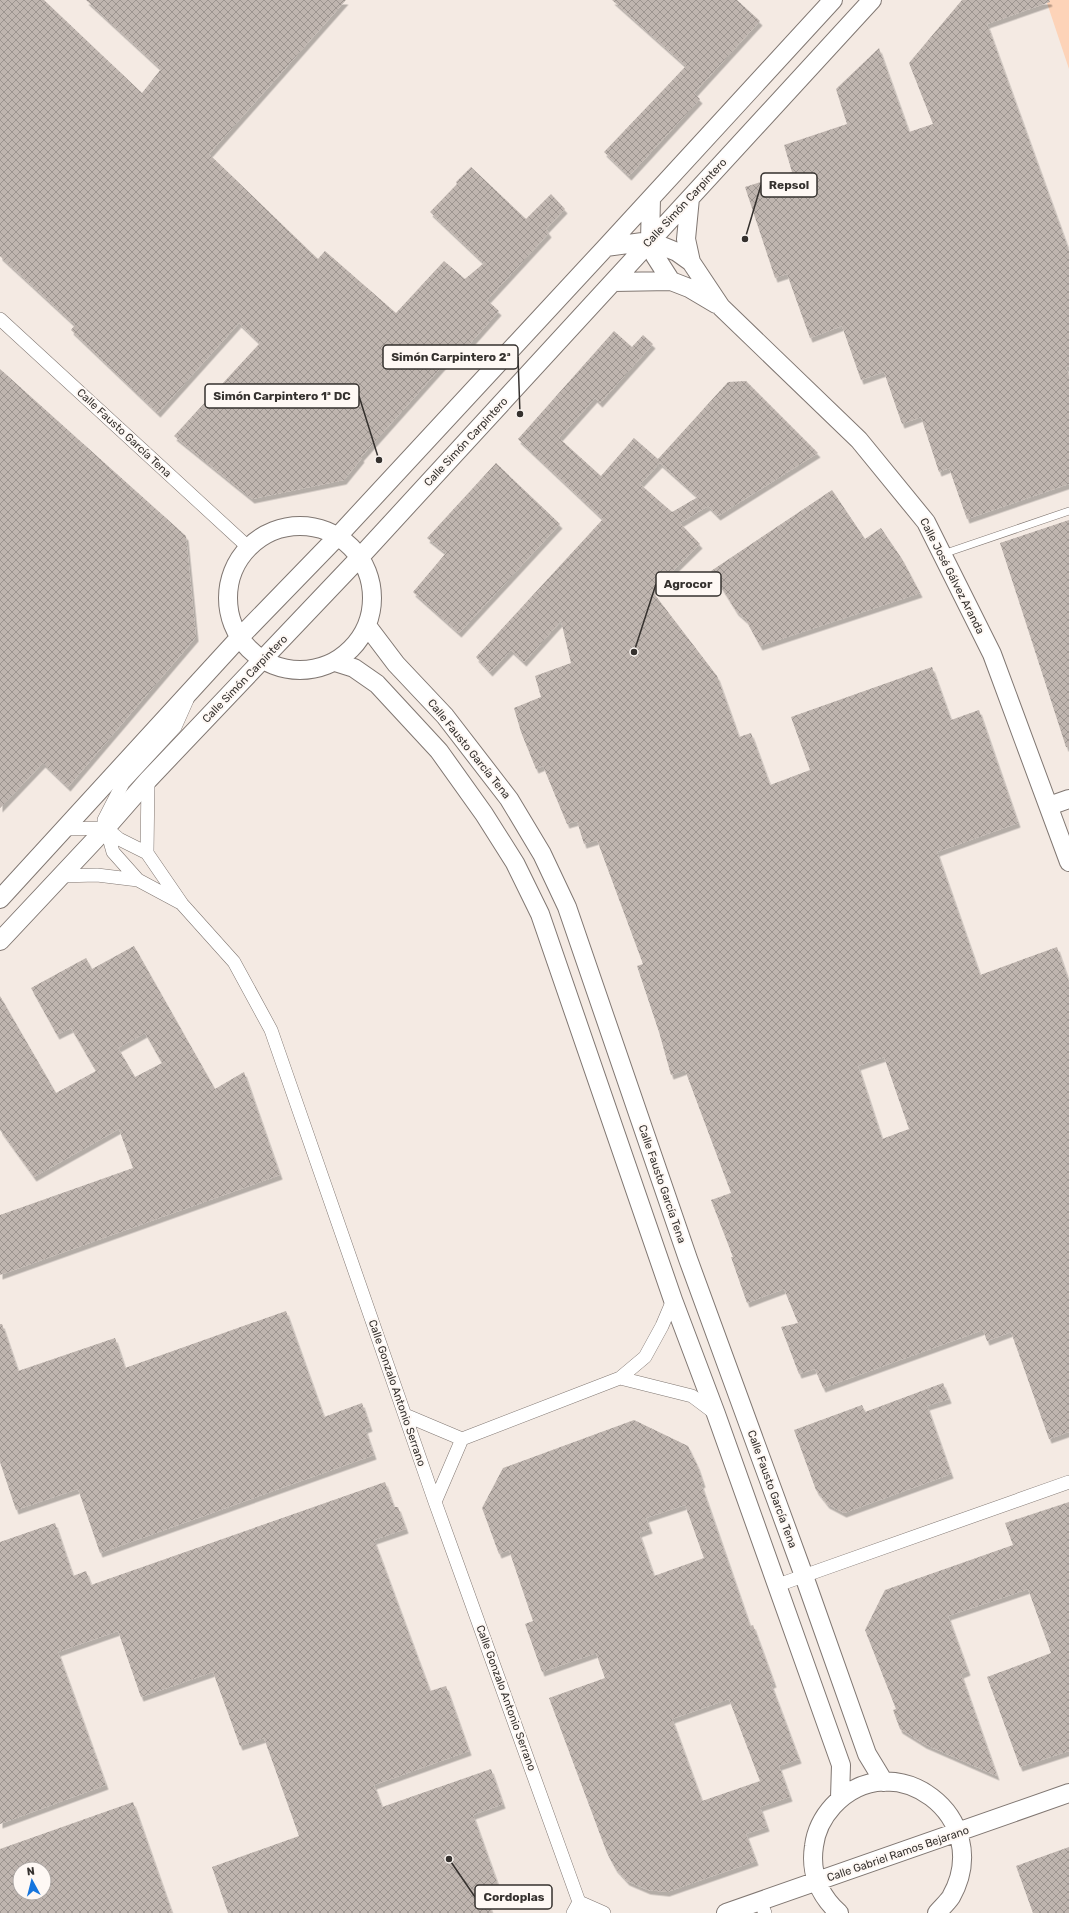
<svg xmlns="http://www.w3.org/2000/svg" width="1069" height="1913" font-family="Rubik,sans-serif">
<defs>
<pattern id="building-cross-hatch" width="8" height="8" patternUnits="userSpaceOnUse"><rect width="8" height="8" fill="#bfb5af"/><path d="M0 0l8 8M0 8l8-8" fill="none" stroke="#9c948f"/></pattern>
<filter id="shadow"><feDropShadow dx="2.5" dy="4.5" stdDeviation="0" flood-color="#0004"/></filter>
</defs>
<rect width="100%" height="100%" fill="#f4eae3"/>
<path fill="#fdd3b8" d="M1046 0H1069V69Z"/>
<path fill="url(#building-cross-hatch)" fill-rule="evenodd" filter="url(#shadow)" d="M0 0H44L142 93 161 69 86 0H346L209 154 318 259 325 251 396 313 444 261 465 279 484 263 430 212 457 184 456 182 471 167 526 219 551 194 565 209 546 229 549 233 487 300 499 311 458 357 454 353 361 457 362 458 344 480 252 499 174 436 260 343 239 323 158 413 71 330 75 325 0 256Z
M612 0H737L760 21 694 93 700 99 629 176 604 152 686 66Z
M962 0H1049L1050 2 987 24 1069 251V366L1066 367 1069 377V484L967 519 949 468 939 472 921 417 902 424 884 372 861 380 842 326 810 338 787 274 775 278 745 187 792 172 784 145 847 124 836 89 879 48 909 132 933 124 909 63Z
M614 331 632 347 643 335 653 344 600 403 595 398 559 438 601 476 634 438 658 459 728 382 746 381 818 453 718 516 708 506 680 523 700 544 652 591 717 676 739 737 751 733 770 785 810 770 791 717 932 667 951 720 979 710 1018 823 937 852 980 975 1057 947 1069 982V1432L1049 1439 1011 1332 987 1341 983 1330 823 1388 815 1369 799 1374 781 1327 798 1323 784 1289 747 1303 731 1257H733L711 1200 731 1193 685 1070 671 1075 659 1032 637 966 643 964 597 840 584 844 577 821 567 824 543 766 536 769 521 732 514 708 541 697 535 676 571 663 561 621 524 662 511 650 490 672 476 657 603 519 518 439ZM660 463 698 497 672 512 640 484ZM884 1057 909 1129 882 1139 858 1066Z
M0 369 186 536 196 637 68 787 43 763 0 808Z
M496 463 560 524 459 633 413 592 446 553 427 538Z
M832 490 865 539 881 528 902 559 920 593 760 646 746 620 736 611 711 571Z
M1069 520V747H1066L1000 543Z
M134 946 215 1089 244 1072 280 1175 0 1275V1215L133 1168 119 1129 34 1177 0 1130V996L56 1093 96 1071 71 1028 57 1035 31 988 86 958 92 969ZM145 1033 162 1063 135 1077 118 1048Z
M286 1311 324 1417 362 1403 370 1427 365 1429 374 1455 100 1553 78 1489 16 1510 0 1462V1324H2L18 1371 115 1338 125 1368Z
M943 1383 949 1399 927 1406 951 1474 844 1513 827 1504 816 1490 794 1430 862 1405 865 1412Z
M634 1420 688 1446 697 1465 703 1483 701 1484 718 1533 750 1626 753 1625 774 1683 771 1684 799 1759 779 1766 790 1797 760 1807 767 1827 746 1834 756 1861 667 1892 648 1890 627 1881 615 1868 607 1853 549 1698 605 1678 596 1653 542 1672 525 1624 533 1621 509 1550 499 1554 482 1508 503 1468ZM685 1505 704 1558 654 1576 639 1533 650 1529 646 1518ZM729 1699 760 1781 702 1801 672 1719Z
M385 1482 394 1507H398L406 1529 374 1540 430 1691 446 1686 469 1751 374 1785 382 1807 491 1769 503 1804 473 1815 498 1885 484 1890 492 1913H228L212 1867 299 1836 264 1738 240 1746 213 1672 141 1697 118 1631 58 1652 106 1785 0 1824V1542L55 1523 73 1576 86 1571 91 1585Z
M1069 1502V1751L1020 1767 987 1677 1051 1653 1028 1589 948 1616 968 1671 961 1674 997 1776 924 1744 900 1729 893 1710 896 1709 865 1630 885 1590 1013 1545 1005 1523Z
M133 1802 172 1913H0V1849ZM20 1869H44V1893H20Z
M1069 1847V1913H1033L1016 1866Z"/>
<g fill="none" stroke-linecap="round" stroke-linejoin="round">
<g stroke="#807772" stroke-width="8">
<path id="lane" d="M943 554 1069 511"/>
</g>
<g stroke="#807772" stroke-width="14">
<path id="street" d="M0 319 248 547
M106 828 119 839 147 853 182 904 234 962 271 1030 435 1502 583 1913
M64 829 106 828
M147 853 148 780
M60 876 97 875 138 880
M179 902 138 880 113 852 104 820 123 783 175 727 187 700
M620 1378 692 1396 716 1414
M405 1415 462 1439 620 1378 645 1357 662 1326 673 1300
M435 1502 462 1439
M778 1585 1069 1482
M760 1901 765 1913
M573 1913 579 1902 604 1913"/>
</g>
<g stroke="#807772" stroke-width="20">
<path id="secondary" d="M651 198 650 241 655 256 671 281
M690 198 686 239 691 262 721 307 859 440 926 522 992 654 1069 862
M606 247 650 241 677 252 691 262
M613 282 671 281 689 288 716 304
M228 598a72 72 0 1 1 144 0a72 72 0 1 1-144 0Z
M368 627 396 664 445 716 509 799 542 854 567 907 688 1259 804 1576 867 1754 884 1782
M335 662 354 668 377 684 439 751 484 814 515 863 540 914 673 1300 716 1414 841 1765 840 1798
M1049 806 1069 799
M0 899 239 638 339 535 606 247 833 0
M0 941 106 828 148 780 361 556 872 0
M726 1913 1069 1793
M839 1913C819 1895 810 1872 814 1846 816 1830 823 1817 833 1806 893 1741 996 1817 951 1897 947 1903 941 1908 937 1913"/>
</g>
<use href="#lane" stroke="#fff" stroke-width="7"/>
<use href="#street" stroke="#fff" stroke-width="13"/>
<use href="#secondary" stroke="#fff" stroke-width="18"/>
</g>
<g text-anchor="middle" dominant-baseline="central" stroke-width="4" stroke-linejoin="round" paint-order="stroke">
<g font-size="11" fill="#35312e" stroke="#fef8f4">
<text transform="translate(685 203) rotate(-47)">Calle Simón Carpintero</text>
<text transform="translate(124 433) rotate(43)">Calle Fausto García Tena</text>
<text transform="translate(466 442) rotate(-47)">Calle Simón Carpintero</text>
<text transform="translate(952 576) rotate(63)">Calle José Gálvez Aranda</text>
<text transform="translate(245 679) rotate(-46)">Calle Simón Carpintero</text>
<text transform="translate(469 749) rotate(51)">Calle Fausto García Tena</text>
<text transform="translate(662 1184) rotate(71)">Calle Fausto García Tena</text>
<text transform="translate(397 1393) rotate(71)">Calle Gonzalo Antonio Serrano</text>
<text transform="translate(772 1489) rotate(70)">Calle Fausto García Tena</text>
<text transform="translate(506 1698) rotate(70)">Calle Gonzalo Antonio Serrano</text>
<text transform="translate(898 1854) rotate(-19)">Calle Gabriel Ramos Bejarano</text>
</g>
</g>
<path fill="none" stroke="#35312e" stroke-width="1.5" d="M745 239L761 185M520 414L518 357M379 460L359 396M634 652L656 584M449 1859L475 1897"/>
<g fill="#35312e" stroke="#fef8f4" stroke-width="1.5">
<circle cx="745" cy="239" r="4"/>
<circle cx="520" cy="414" r="4"/>
<circle cx="379" cy="460" r="4"/>
<circle cx="634" cy="652" r="4"/>
<circle cx="449" cy="1859" r="4"/>
</g>
<g fill="#fef8f4" stroke="#35312e" stroke-width="1.5">
<rect x="761" y="173" width="56" height="24" rx="4"/>
<rect x="383" y="345" width="135" height="24" rx="4"/>
<rect x="205" y="384" width="154" height="24" rx="4"/>
<rect x="656" y="572" width="65" height="24" rx="4"/>
<rect x="475" y="1885" width="77" height="24" rx="4"/>
</g>
<g font-size="12" text-anchor="middle" font-weight="bold" fill="#35312e">
<text x="789" y="189">Repsol</text>
<text x="451" y="361">Simón Carpintero 2ª</text>
<text x="282" y="400">Simón Carpintero 1ª DC</text>
<text x="688" y="588">Agrocor</text>
<text x="514" y="1901">Cordoplas</text>
</g>
<g transform="translate(32 1881) rotate(353)"><circle r="19" fill="#fef8f4" stroke="#aea8a5"/>
<path d="M0-3L7 15L0 10L-7 15Z" fill="#1575de"/>
<text y="-6" font-size="11" font-weight="bold" text-anchor="middle" fill="#35312e">N</text>
</g>
</svg>
